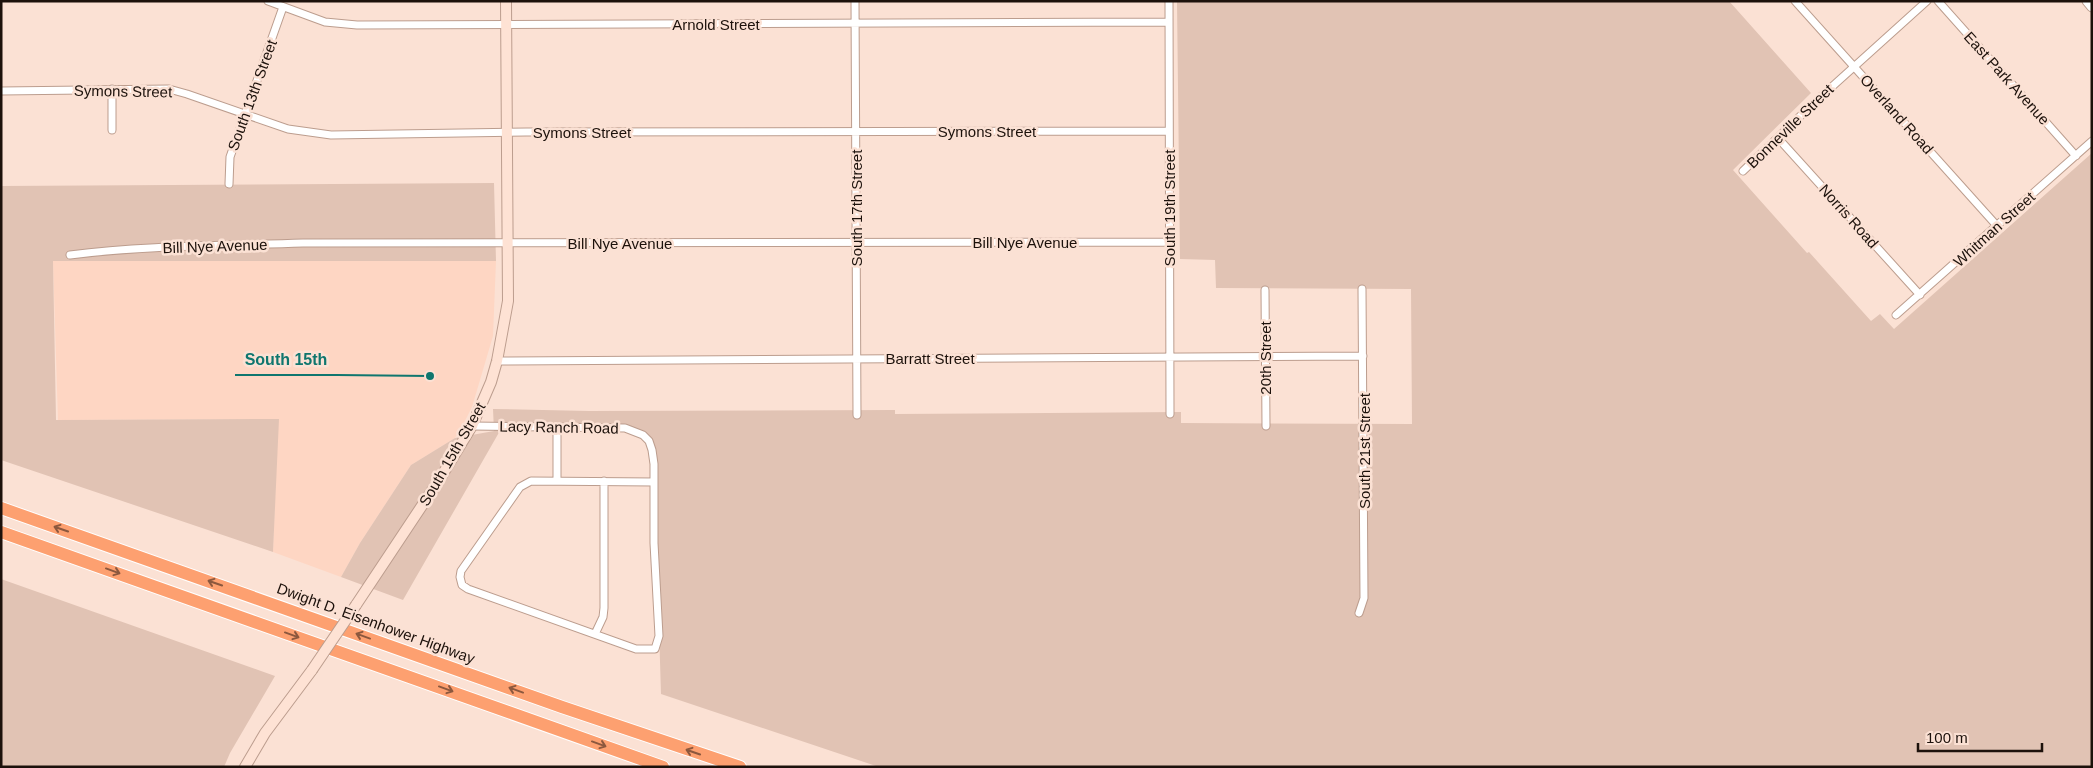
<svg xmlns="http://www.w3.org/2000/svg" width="2093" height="768" font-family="Arial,sans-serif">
<rect width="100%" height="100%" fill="#fbe1d4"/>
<path fill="#fed6c3" d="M53 261H496L493 336 472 407 460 431 455 438 411 465 360 543 341 577 273 552 278 419 58 420Z"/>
<path fill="#e1c3b4" d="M1177 1H1729L1811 93 1733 170 1807 253 1809 252 1871 321 1880 314 1894 329 2092 153V767H879L661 694 654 464 649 441 634 430 501 429 403 600 341 577 360 543 411 465 455 438 494 431 493 409 589 411 895 410V414L1181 412V423L1412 424 1411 289 1216 288 1215 260 1180 259Z
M494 183 496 261H53L56 420 279 419 273 552 1 460V186Z
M1 579 275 676 230 753 224 767H1Z"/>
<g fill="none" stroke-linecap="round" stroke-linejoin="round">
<g stroke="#bc9d8e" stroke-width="9">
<path id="minor" d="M268 1 325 22 357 25 1169 22
M855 1 857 415
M1169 1 1170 414
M1795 1 1998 227
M1938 1 2076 156
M112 89V130
M1 91 169 89 187 94 288 129 331 135 526 132 1169 131
M1778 138 1920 295
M1743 171 1815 102 1927 1
M229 184 230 157 283 7
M70 255C147 245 226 246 303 243L1169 242
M1265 290 1266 426
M1896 315 2092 141
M497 361 1363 356
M472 426 625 428 643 435 649 441 652 450 654 464V543L659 636 655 649H636L468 589 462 585 460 577 461 571 520 487 531 481 654 482
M557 427V480
M1359 613 1364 598 1362 289
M595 634 603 617 604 608V481"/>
</g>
<g stroke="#bc9d8e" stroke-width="11">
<path id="tertiary" d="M2087 1 2092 7"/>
</g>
<g stroke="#bc9d8e" stroke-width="12">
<path id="secondary" d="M356 605 441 477 472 426 491 382 497 361 508 301 506 1
M245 767 265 733 312 670"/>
</g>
<g stroke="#fff" stroke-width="14">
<path id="motorway" d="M1 508 562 707 740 767
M1 532 663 767"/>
</g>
<use href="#minor" stroke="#fff" stroke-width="7"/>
<use href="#tertiary" stroke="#fff" stroke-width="9"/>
<use href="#secondary" stroke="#fee2d4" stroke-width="10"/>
<use href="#motorway" stroke="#fda070" stroke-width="12"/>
<g stroke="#bc9d8e" stroke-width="12" stroke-linecap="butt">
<path id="secondary-bridge" d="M312 670 356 605"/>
</g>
<use href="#secondary-bridge" stroke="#fee2d4" stroke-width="10"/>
</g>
<defs><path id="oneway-shaft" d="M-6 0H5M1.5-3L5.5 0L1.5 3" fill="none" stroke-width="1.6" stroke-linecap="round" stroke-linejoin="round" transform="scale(1.25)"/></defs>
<g stroke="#8c583e">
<use href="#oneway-shaft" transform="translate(61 529) rotate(-161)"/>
<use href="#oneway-shaft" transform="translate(113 571) rotate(20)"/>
<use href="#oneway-shaft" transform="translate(215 583) rotate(-161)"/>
<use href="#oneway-shaft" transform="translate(292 635) rotate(20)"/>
<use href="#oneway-shaft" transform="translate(363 636) rotate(-160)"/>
<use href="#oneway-shaft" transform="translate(446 689) rotate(20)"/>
<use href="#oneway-shaft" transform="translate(516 690) rotate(-160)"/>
<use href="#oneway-shaft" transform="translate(599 744) rotate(20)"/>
<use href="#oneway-shaft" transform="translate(693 752) rotate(-161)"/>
</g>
<g text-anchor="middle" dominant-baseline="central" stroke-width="5" stroke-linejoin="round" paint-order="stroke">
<g font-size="15" fill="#1c110b" stroke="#fbe1d4">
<text x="716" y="24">Arnold Street</text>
<text transform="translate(2007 78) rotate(48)">East Park Avenue</text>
<text transform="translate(123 91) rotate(1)">Symons Street</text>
<text transform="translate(252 95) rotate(-70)">South 13th Street</text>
<text transform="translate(1897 114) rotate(48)">Overland Road</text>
<text transform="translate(1790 126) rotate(-44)">Bonneville Street</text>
<text x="987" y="131">Symons Street</text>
<text x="582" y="132">Symons Street</text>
<text transform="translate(856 208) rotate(-90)">South 17th Street</text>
<text transform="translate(1169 208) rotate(-90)">South 19th Street</text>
<text transform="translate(1849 216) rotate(48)">Norris Road</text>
<text transform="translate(1994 229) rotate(-42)">Whitman Street</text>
<text x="1025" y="242">Bill Nye Avenue</text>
<text x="620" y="243">Bill Nye Avenue</text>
<text transform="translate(215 246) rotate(-2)">Bill Nye Avenue</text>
<text x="930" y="358">Barratt Street</text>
<text transform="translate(1265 358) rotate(-90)">20th Street</text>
<text transform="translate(559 427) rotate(1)">Lacy Ranch Road</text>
<text transform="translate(1364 451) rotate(-90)">South 21st Street</text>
<text transform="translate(452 454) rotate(-60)">South 15th Street</text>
<text transform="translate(376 623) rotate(20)">Dwight D. Eisenhower Highway</text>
</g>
</g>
<path fill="none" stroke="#0f766e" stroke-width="2" d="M430 376L337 375H235"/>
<circle fill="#0f766e" stroke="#fbe1d4" stroke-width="2" cx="430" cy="376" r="5"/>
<g font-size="16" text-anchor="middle" font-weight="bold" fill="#0f766e" stroke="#fbe1d4" stroke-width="5" stroke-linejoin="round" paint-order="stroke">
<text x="286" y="365">South 15th</text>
</g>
<rect width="2093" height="768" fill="none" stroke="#1c110b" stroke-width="5"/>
<path d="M1918 743v8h124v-8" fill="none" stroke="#1c110b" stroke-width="2.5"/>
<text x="1926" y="743" font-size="15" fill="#1c110b" stroke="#fbe1d4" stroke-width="4" paint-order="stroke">100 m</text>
</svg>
